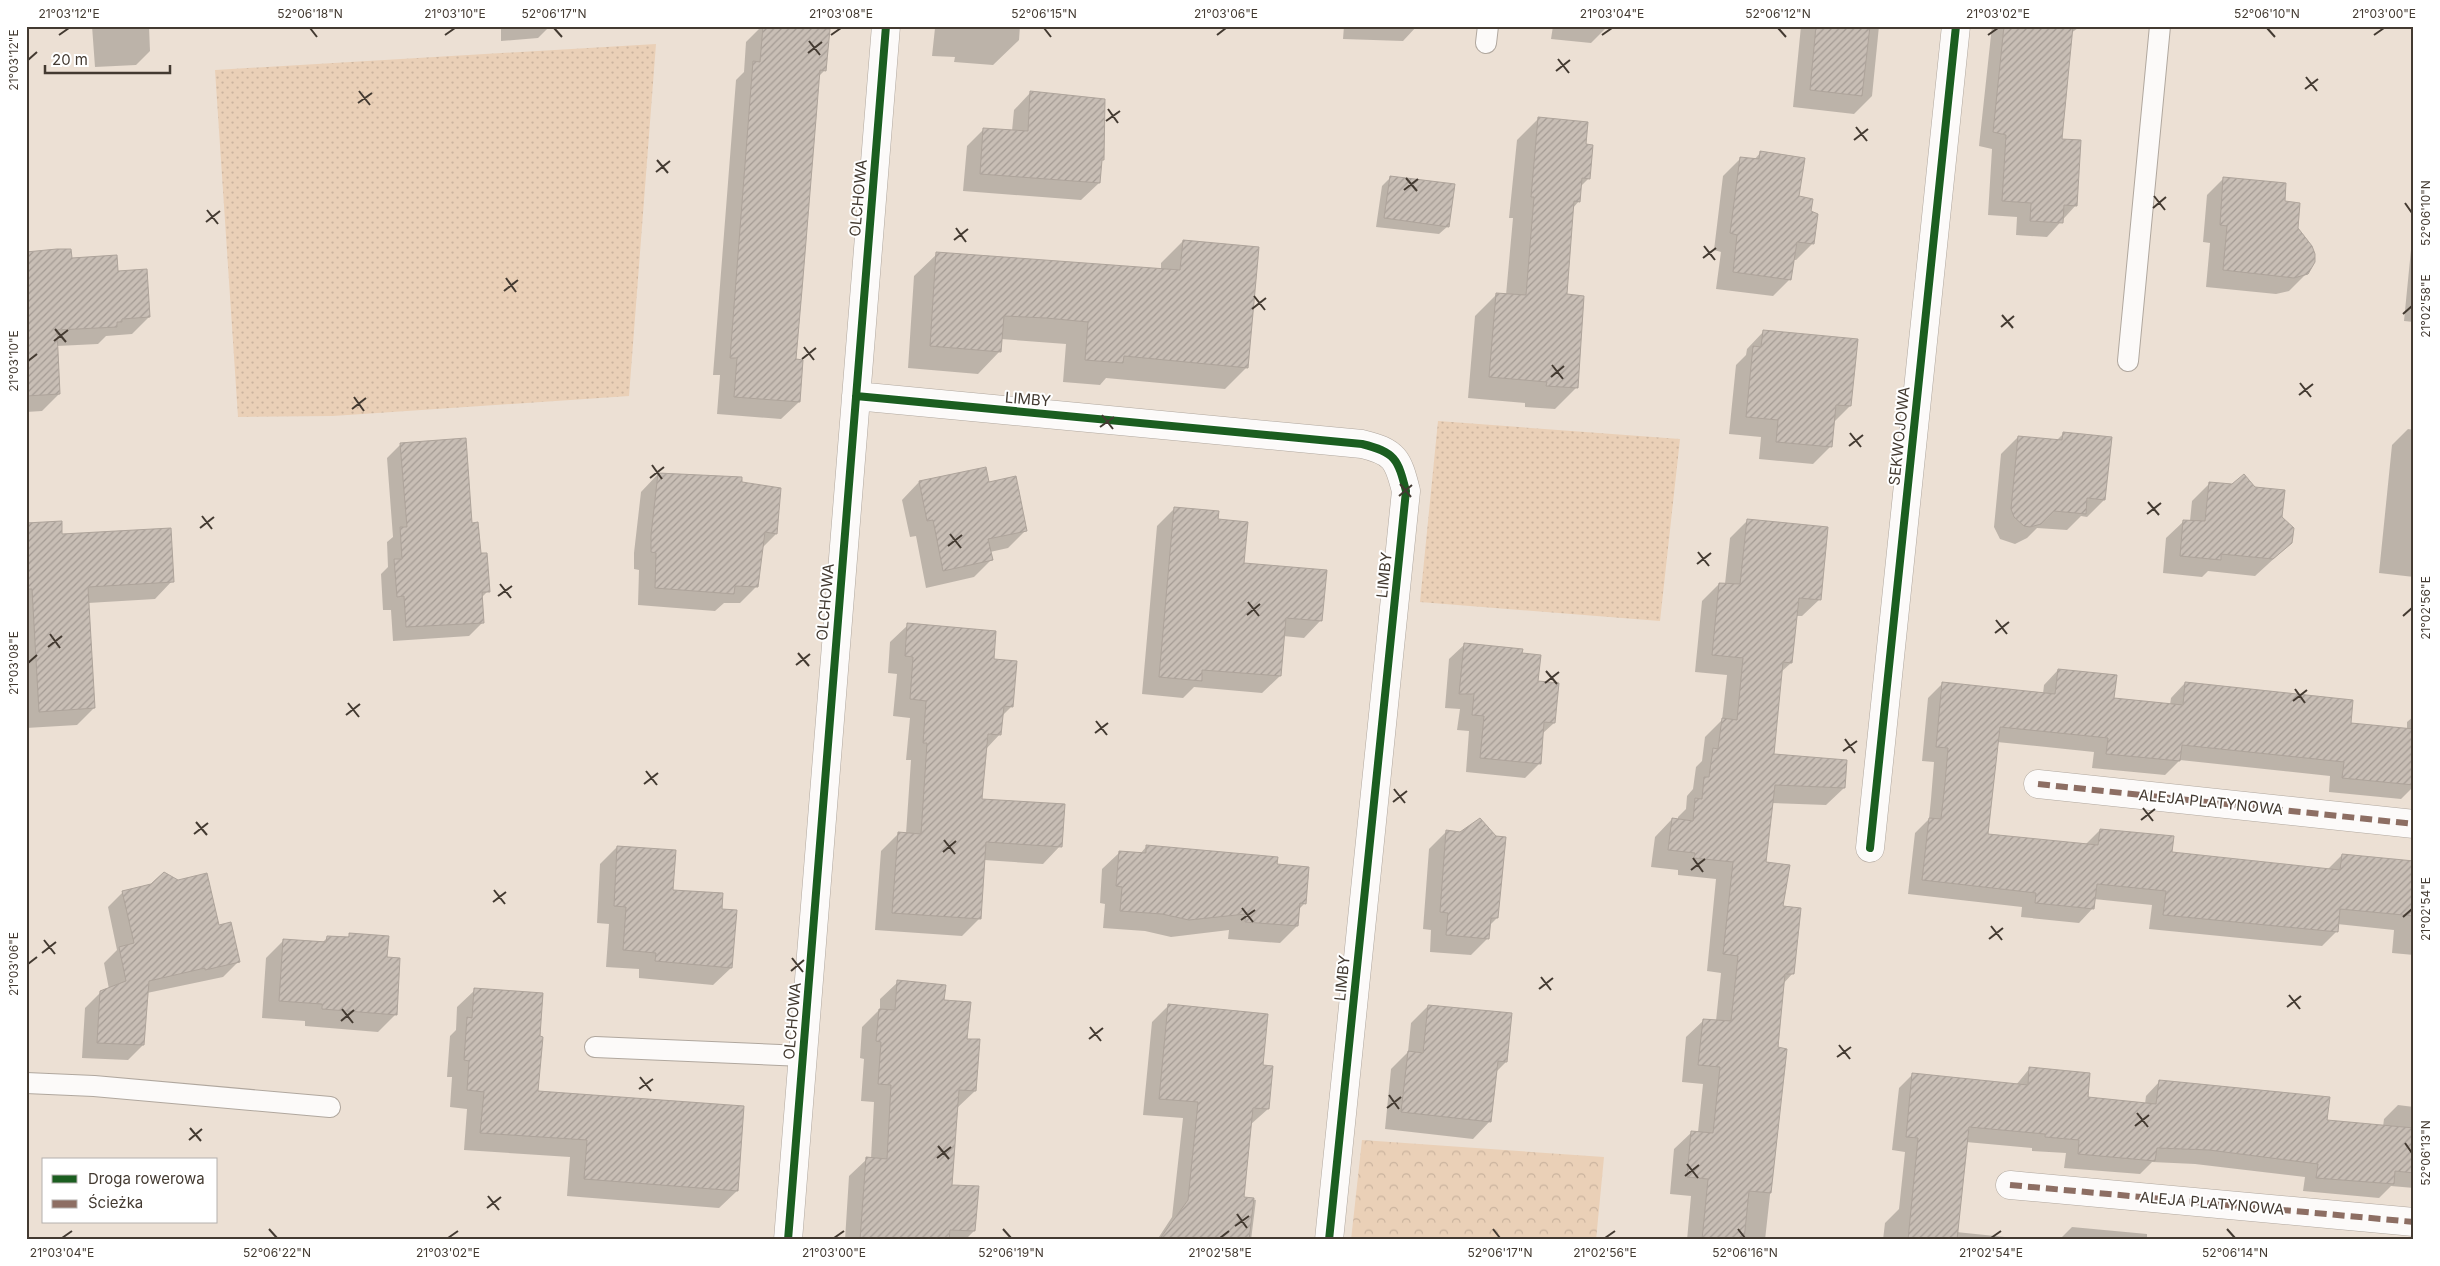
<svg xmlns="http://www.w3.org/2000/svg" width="2440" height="1266" font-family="Inter,sans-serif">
<defs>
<pattern id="grass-dots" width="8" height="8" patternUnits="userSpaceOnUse" patternTransform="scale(1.25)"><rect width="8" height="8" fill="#ead0b7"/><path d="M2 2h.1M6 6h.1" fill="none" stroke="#cab39e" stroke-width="1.8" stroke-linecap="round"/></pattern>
<pattern id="forest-crowns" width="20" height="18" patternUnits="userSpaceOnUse" patternTransform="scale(1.25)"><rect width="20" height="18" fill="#ead0b7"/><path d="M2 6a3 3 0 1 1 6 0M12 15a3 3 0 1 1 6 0" fill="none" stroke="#cab39e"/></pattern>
<pattern id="building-hatch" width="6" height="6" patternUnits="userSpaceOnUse" patternTransform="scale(1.25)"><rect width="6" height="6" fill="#c8beb5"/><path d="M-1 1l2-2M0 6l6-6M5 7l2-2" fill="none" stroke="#a49b94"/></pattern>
</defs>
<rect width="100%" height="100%" fill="#ece0d4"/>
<path fill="url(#grass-dots)" d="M656 44 629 396 333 416 238 417 215 70Z
M1438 421 1680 439 1660 621 1420 602Z"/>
<path fill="url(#forest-crowns)" d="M1362 1140 1604 1157 1596 1240H1351Z"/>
<path fill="#0003" d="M92 26H149L150 51 136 65 95 67Z
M501 26H550L538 38 501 41Z
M762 26 828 30 825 70 818 77 795 360 799 402 781 419 717 414 720 375H713L736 80 744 72 746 42Z
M932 26H1020L1019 40 993 65 954 62 955 57 932 56 935 28Z
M1344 26H1417L1403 41 1343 39Z
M1553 26H1608L1591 43 1551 39Z
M1801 26H1879L1872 96 1854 114 1793 107Z
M1992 26H2081L2071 33 2060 140 2076 205 2047 237 2016 235 2017 217 1988 215 1992 149 1979 146Z
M1031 92 1103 159 1100 162 1099 183 1081 200 963 191 967 146 984 129 1012 131 1014 110Z
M1539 118 1584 145 1589 178 1580 187 1579 201 1573 208 1566 296 1577 387 1555 409 1525 407V403L1468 398 1475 316 1497 294 1506 295 1513 218H1509L1517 140Z
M1761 152 1810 212 1813 243 1796 260H1793L1790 279 1773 296 1716 289 1721 252 1714 250 1723 176 1741 158 1754 160Z
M1390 178 1448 226 1439 234 1376 227 1382 186Z
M2224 178 2284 202 2297 229 2307 273 2289 291 2276 294 2206 287 2210 243 2203 242 2207 195Z
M2414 219V322L2404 321Z
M1183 241 1247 367 1225 389 1106 378 1100 385 1063 382 1066 344 1001 339 1000 351 978 374 908 368 914 276 937 254 1161 269V263Z
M26 253 71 259 117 273 149 317 132 334 106 336 98 344 57 346 59 394 42 411 26 412Z
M1764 331 1850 406 1833 423 1831 446 1813 464 1759 459 1761 437 1729 434 1736 365 1746 355 1747 349Z
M2408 429 2414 430V577L2379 573 2392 445Z
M2064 433 2104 500 2087 517 2081 516 2067 530 2037 528 2027 538 2015 544 2000 539 1994 527 2001 454 2018 437 2057 440Z
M401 444 479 554 488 591 481 598 483 622 469 636 393 641 391 610H383L381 574 388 567 387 542 393 537 387 458Z
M985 469 988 483 1026 530 1008 548 990 552 991 560 974 577 926 588 916 536 910 537 902 500 919 482Z
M658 474 740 483 776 534 762 548 757 586 740 603H724L715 611 638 605 639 570 634 569V553L641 492Z
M2209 484 2281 518 2291 543 2255 576 2208 571 2202 577 2163 573 2166 538 2184 521H2190L2192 501Z
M1175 508 1217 521 1243 564 1321 620 1304 638 1283 636 1280 676 1262 693 1194 687 1183 698 1142 694 1157 526Z
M1747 521 1820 599 1802 616H1796L1791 663 1780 673 1773 755 1844 788 1826 805 1771 803 1765 864 1782 907 1793 973 1783 984 1777 1048 1786 1050 1765 1240H1687L1691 1196 1670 1194 1674 1149 1692 1132H1698L1703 1084 1682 1082 1686 1037 1704 1020 1716 1021 1721 973 1707 971 1716 879 1678 875V870L1651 867 1655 837 1672 819 1678 820V817L1686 809 1687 796 1693 789 1696 767 1702 761 1705 737 1722 720 1727 675 1695 672 1702 601 1719 584H1725L1730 538Z
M26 524 61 536 172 581 155 599 88 603 94 708 77 725 26 728Z
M908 625 992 661 1012 706 1002 716 1000 734 986 749 981 800 1060 846 1043 864 984 860 979 919 962 936 875 930 881 851 898 834H906L911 760H906L910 718 893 716 897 674 888 673 890 642Z
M1464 645 1520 654 1537 682 1554 723 1542 734 1540 763 1525 778 1466 772 1469 731 1457 730 1460 709 1445 708 1449 659Z
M2058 670 2113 700 2170 705 2171 698 2185 683 2349 724 2407 729V722L2414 716V786L2401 799 2329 792 2330 776 2180 760 2165 775 2092 768 2094 752 1997 742 1987 835 2085 845 2100 830 2171 853 2327 870 2342 855 2414 862V955L2392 953 2394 930 2337 924V931L2322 946 2149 929 2152 905 2094 899 2093 908 2079 923 2021 917 2022 907 1908 894 1915 833 1929 819 1931 799 1934 762 1922 761 1928 698 1942 684 2043 694 2044 685Z
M1446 832 1497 918 1489 926 1488 938 1471 955 1430 952 1431 930 1423 929 1429 849Z
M617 847 672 891 720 910 731 968 713 985 639 978V969L606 967 609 924 597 923 600 864Z
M1146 847 1276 865 1305 903 1298 910 1297 926 1280 943 1228 939 1229 930 1171 937 1145 931 1103 928 1105 904 1100 903 1102 869 1120 852 1140 854Z
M123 892 218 926 238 962 223 977 147 993 143 1045 128 1060 82 1058 85 1008 101 992 109 989 104 963 117 950 108 907Z
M350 935 386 958 395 1015 378 1032 305 1026V1021L262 1018 266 958 283 941 322 943 328 937 346 938Z
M898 982 943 1001 966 1040 975 1091 957 1108 951 1186 974 1231 965 1240H845L849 1176 867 1159H871L874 1102 861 1101 864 1059 860 1058 862 1027 880 1009V999Z
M475 990 537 1092 737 1191 719 1208 567 1196 570 1157 464 1150 467 1109 450 1107 452 1077H447L450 1036 456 1030 457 1007Z
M1168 1006 1262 1066 1268 1109 1250 1125 1243 1198 1256 1200 1251 1240H1157L1172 1217 1183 1118 1143 1115 1152 1022Z
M1428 1006 1506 1062 1496 1072 1490 1121 1473 1139 1385 1129 1391 1069 1408 1052 1411 1023Z
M2030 1068 2086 1098 2145 1104 2146 1096 2160 1081 2325 1121 2383 1127 2384 1119 2398 1105 2414 1107V1188L2391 1186 2379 1198 2303 1191 2305 1177 2195 1164 2152 1162 2140 1174 2064 1168 2066 1153 2032 1151V1148L1966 1142 1956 1232 2034 1240 2036 1237 2060 1239 2072 1227 2147 1234V1240H1883L1885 1223 1899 1209 1905 1152 1892 1150 1899 1088 1913 1074 2016 1085Z"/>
<path fill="url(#building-hatch)" stroke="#aea49b" d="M763 26 830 29 826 71 820 70 803 278 796 359 803 360 800 402 734 397 737 358H730L753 61 760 62Z
M1816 26H1870L1862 96 1810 90Z
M2004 26H2073L2062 139 2081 140 2077 206 2064 205 2063 223 2030 221 2031 203 2002 201 2006 135 1993 132Z
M1030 91 1105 99 1104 160H1102L1100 183 980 174 983 128 1028 131Z
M1538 117 1588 122 1586 144 1593 145 1590 179 1582 178 1580 202 1574 201 1567 294 1584 296 1578 388 1546 386 1547 382 1489 377 1496 293 1526 295 1534 197H1531Z
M1760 151 1805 158 1799 196 1813 199 1811 211 1818 214 1814 244 1797 242 1791 280 1733 272 1737 235 1730 233 1740 157 1759 159Z
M1390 176 1455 184 1449 227 1384 218Z
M2223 177 2286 183 2285 201 2300 203 2298 228 2312 246 2315 254V262L2308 274 2294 278 2223 270 2227 226 2220 225Z
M1183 240 1259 247 1248 368 1124 356 1123 363 1085 360 1088 322 1046 318 1004 316 1001 352 930 346 936 252 1180 270Z
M57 249H71L72 258 117 255 118 271 147 269 150 317 122 319V322H117V327L57 330 60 394 26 396V252Z
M1763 330 1858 339 1851 406 1836 405 1832 447 1776 442 1778 420 1746 417 1753 346 1761 347Z
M2063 432 2112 437 2105 500 2087 498 2086 514 2054 511 2041 524 2030 527 2024 526 2014 517 2011 509 2018 436 2062 440Z
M466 438 472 523 478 522 481 553H487L490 592H482L484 623 406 627 404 596 397 597 394 559H402L400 527H407L400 443Z
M986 467 989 482 1016 476 1027 531 988 539 993 560 943 571 933 520 927 521 919 481Z
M658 473 742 477V482L781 488 777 534 765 532 758 587 735 586 734 594 655 588 656 553 651 552V535Z
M2244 474 2255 487 2285 490 2282 517 2294 528 2292 543 2273 559 2221 554V560L2180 556 2183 520 2205 521 2209 482 2232 484Z
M1174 507 1219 511 1218 519 1248 522 1244 563 1327 570 1322 621 1286 618 1281 676 1202 670V681L1159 677Z
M1747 519 1828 527 1821 600 1799 598 1792 663 1783 662 1774 754 1847 760 1845 788 1775 785 1766 862 1790 865 1783 906 1801 908 1794 974H1785L1778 1047 1787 1049 1771 1193 1749 1191 1744 1240H1702L1708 1179 1687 1177 1691 1131 1713 1133 1720 1067 1698 1065 1703 1019 1731 1021 1738 956 1723 954 1733 862 1694 858 1695 853 1668 850 1672 818 1693 821 1695 798 1702 799 1704 777H1709L1713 748 1718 749 1722 718 1737 720 1743 658 1712 655 1719 583 1740 584Z
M62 521V534L171 528 174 582 88 587 95 708 39 712 32 589H26V523Z
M907 623 996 631 994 659 1017 661 1013 707 1004 706 1001 735 988 734 982 799 1065 804 1062 847 986 842 981 919 892 913 898 832 921 834 927 743H923L926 701 910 699 913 657 905 656Z
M1464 643 1523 649 1522 653 1541 655 1538 681 1559 683 1555 723 1544 722 1541 764 1480 758 1484 716 1472 715 1474 694H1459Z
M2058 669 2117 675 2114 698 2183 705 2185 682 2353 700 2351 723 2414 729V785L2342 778 2344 762 2182 745 2180 761 2106 754 2108 738 2000 727 1988 834 2098 845 2100 829 2174 836 2172 852 2340 870 2342 854 2414 861V916L2340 909 2338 932 2163 915 2166 891 2097 884 2094 909 2035 903 2036 893 1922 880 1929 818 1941 819 1945 783 1948 748 1936 747 1942 682 2055 694Z
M1480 818 1496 836 1506 837 1498 918H1491L1489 939 1446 935 1448 913 1440 912 1446 830 1460 832Z
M1146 845 1278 857 1277 864 1309 867 1306 904 1300 903 1298 926 1245 922 1246 914 1189 920 1162 914 1120 911 1122 887 1116 886 1119 851 1146 853Z
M617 846 676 850 673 890 723 893 722 909 737 910 732 968 655 961 656 953 623 950 626 907 614 906Z
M164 872 178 880 207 873 219 925 231 922 240 962 205 970V968L149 981 144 1045 97 1043 100 991 126 981 119 947 134 943 122 891 151 884Z
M349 933 389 936 387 957 400 958 397 1015 322 1009V1004L279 1001 283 939 326 942 327 936 349 937Z
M897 980 946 985 944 1000 971 1002 967 1039H980L976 1091 959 1090 952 1185 979 1186 975 1231 950 1230 949 1240H860L866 1157 887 1159 891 1085 878 1084 881 1042 876 1041 879 1009 895 1010Z
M474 988 543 993 540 1036 543 1037 538 1091 744 1106 738 1191 584 1179 587 1140 480 1133 484 1092 467 1090 469 1061 464 1060 467 1017 472 1018Z
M1168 1004 1268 1014 1263 1065 1273 1066 1269 1109 1253 1108 1244 1197 1254 1198 1249 1240H1159L1188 1200 1198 1102 1159 1099Z
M1428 1005 1512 1013 1507 1062 1498 1061 1491 1122 1401 1112 1408 1051 1423 1053Z
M2029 1067 2090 1073 2088 1097 2156 1104 2159 1080 2330 1097 2327 1120 2414 1128V1173L2395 1171 2394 1184 2316 1178 2318 1164 2209 1150 2157 1148 2155 1161 2078 1154 2079 1140 2045 1137V1134L1969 1127 1957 1240H1908L1918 1138 1906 1137 1912 1073 2028 1085Z"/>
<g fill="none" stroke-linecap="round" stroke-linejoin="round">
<g stroke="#b0a79e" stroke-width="22">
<path id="lane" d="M1486 43 1488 26
M2128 361 2160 26
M595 1047 803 1056
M26 1083 94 1086 330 1107"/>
</g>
<g stroke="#b0a79e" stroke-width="29">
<path id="street" d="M856 396 1362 444C1395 452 1398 459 1406 491L1329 1240
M2038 784 2414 824
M1870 848 1956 26
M2010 1185 2414 1222
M788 1240 886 26"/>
</g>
<use href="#lane" stroke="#fcfaf9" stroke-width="20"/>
<use href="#street" stroke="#fcfaf9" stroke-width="28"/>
<path stroke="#8d6e63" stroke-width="6" stroke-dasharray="12 6" stroke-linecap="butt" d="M2038 784 2414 824
M2010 1185 2414 1222"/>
<g stroke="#fff" stroke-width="11">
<path id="cycleway" d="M856 396 1362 444C1395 452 1398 459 1406 491L1329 1240
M1870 848 1956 26
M788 1240 886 26"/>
</g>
<use href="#cycleway" stroke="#1b5e20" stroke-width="8"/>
</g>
<path fill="none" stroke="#433a31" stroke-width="2" d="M310 28 317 37M554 28 562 37M1044 28 1051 37M1778 28 1786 37M2267 28 2275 37M59 35 69 28M445 35 455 28M831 35 841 28M1217 35 1226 28M1602 35 1612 28M1988 35 1998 28M2374 35 2384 28M809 41 820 55M808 53 822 42M1558 59 1569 73M28 60 37 52M1556 71 1570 60M2306 77 2317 91M2305 89 2318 79M359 91 370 105M358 103 372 93M1108 109 1118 123M1106 121 1120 111M1856 127 1867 141M1854 140 1868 129M657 160 668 173M656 172 670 161M1406 178 1417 191M1404 190 1418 179M2154 196 2165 210M2405 203 2412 213M2153 208 2166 197M207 210 218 224M206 222 220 211M956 228 966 242M954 240 968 229M1704 246 1715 260M1703 258 1716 248M506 278 516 292M504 291 518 280M1254 296 1265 310M1252 309 1266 298M2403 314 2412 306M2002 315 2013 328M2001 327 2014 316M55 329 66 342M54 341 68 330M804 347 814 360M802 359 816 348M28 361 37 354M1552 365 1563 379M1551 377 1564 366M2300 383 2311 397M2299 395 2313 384M354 397 364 411M352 409 366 398M1102 415 1113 429M1100 427 1114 417M1850 433 1861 447M1849 446 1863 435M652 465 662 479M650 478 664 467M1400 484 1411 497M1399 496 1412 485M2148 502 2159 515M2147 514 2161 503M202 516 212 529M200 528 214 517M950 534 961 548M948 546 962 535M1698 552 1709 566M1697 564 1711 553M500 584 511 598M498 596 512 586M1248 602 1259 616M1247 615 1260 604M2403 616 2412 608M1996 620 2007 634M1995 633 2009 622M50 634 60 648M48 647 62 636M798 653 809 666M28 663 37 655M796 665 810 654M1546 671 1557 684M1545 683 1559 672M2295 689 2305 703M2293 701 2307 690M348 703 359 717M346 715 360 704M1096 721 1107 735M1095 733 1108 723M1845 739 1855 753M1843 751 1857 741M646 771 657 785M644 784 658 773M1394 789 1405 803M1393 802 1407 791M2143 808 2153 821M2141 820 2155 809M196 822 207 835M194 834 208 823M944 840 955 854M943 852 956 841M1693 858 1703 872M1691 870 1705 859M494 890 505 904M493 902 506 892M1242 908 1253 922M2403 917 2412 909M1241 920 1255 910M1991 926 2002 940M1989 939 2003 928M44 940 55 954M42 953 56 942M792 958 803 972M28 964 37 957M791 971 804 960M1541 977 1551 990M1539 989 1553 978M2289 995 2300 1009M2287 1007 2301 996M342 1009 353 1023M341 1021 354 1010M1090 1027 1101 1041M1089 1039 1103 1028M1839 1045 1850 1059M1837 1057 1851 1047M640 1077 651 1091M639 1089 653 1079M1389 1095 1399 1109M1387 1108 1401 1097M2137 1113 2148 1127M2135 1126 2149 1115M190 1128 201 1141M189 1140 202 1129M2405 1143 2412 1153M938 1146 949 1159M937 1158 951 1147M1687 1164 1698 1178M1685 1176 1699 1165M488 1196 499 1210M487 1208 501 1197M1237 1214 1247 1228M1235 1226 1249 1216M269 1229 277 1238M1003 1229 1011 1238M1493 1229 1500 1238M1738 1229 1745 1238M2227 1229 2235 1238M62 1238 72 1231M448 1238 458 1231M834 1238 844 1231M1220 1238 1229 1231M1605 1238 1615 1231M1991 1238 2001 1231"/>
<g text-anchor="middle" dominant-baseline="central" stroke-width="4" stroke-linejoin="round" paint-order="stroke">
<g font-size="15" fill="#433a31" stroke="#fff">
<text transform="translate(858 198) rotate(-85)">OLCHOWA</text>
<text transform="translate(1028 399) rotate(5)">LIMBY</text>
<text transform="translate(1899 436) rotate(-84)">SEKWOJOWA</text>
<text transform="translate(1384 575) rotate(-84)">LIMBY</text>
<text transform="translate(825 602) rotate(-85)">OLCHOWA</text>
<text transform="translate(2211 802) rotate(6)">ALEJA PLATYNOWA</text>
<text transform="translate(1342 978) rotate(-84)">LIMBY</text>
<text transform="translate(792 1021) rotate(-85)">OLCHOWA</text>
<text transform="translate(2212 1203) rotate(5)">ALEJA PLATYNOWA</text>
</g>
</g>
<rect width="2440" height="1266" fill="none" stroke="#ffffff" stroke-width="55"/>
<rect x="42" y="1158" width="175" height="65" fill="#ffffff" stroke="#b4b0ad"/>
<rect x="52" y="1175" width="25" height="8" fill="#1b5e20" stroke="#b4b0ad"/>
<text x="88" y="1184" font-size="15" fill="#433a31">Droga rowerowa</text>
<rect x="52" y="1200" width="25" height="8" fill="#8d6e63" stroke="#b4b0ad"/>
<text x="88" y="1208" font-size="15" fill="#433a31">Ścieżka</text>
<path d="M45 65v8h125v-8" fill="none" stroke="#433a31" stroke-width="2.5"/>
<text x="52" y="65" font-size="15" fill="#433a31" stroke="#ffffff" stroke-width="4" paint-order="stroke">20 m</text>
<rect x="28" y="28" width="2384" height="1210" fill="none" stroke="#433a31" stroke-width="2"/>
<g font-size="12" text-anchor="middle" fill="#433a31">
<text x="69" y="18">21°03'12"E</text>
<text x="310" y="18">52°06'18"N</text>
<text x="455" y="18">21°03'10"E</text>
<text x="554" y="18">52°06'17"N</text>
<text x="841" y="18">21°03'08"E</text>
<text x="1044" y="18">52°06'15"N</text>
<text x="1226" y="18">21°03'06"E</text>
<text x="1612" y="18">21°03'04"E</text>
<text x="1778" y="18">52°06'12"N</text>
<text x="1998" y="18">21°03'02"E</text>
<text x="2267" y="18">52°06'10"N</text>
<text x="2384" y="18">21°03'00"E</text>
<text transform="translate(14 60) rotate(-90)" y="4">21°03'12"E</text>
<text transform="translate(2426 213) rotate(-90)" y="4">52°06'10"N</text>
<text transform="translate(2426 306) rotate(-90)" y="4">21°02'58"E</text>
<text transform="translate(14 361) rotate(-90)" y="4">21°03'10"E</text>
<text transform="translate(2426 608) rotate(-90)" y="4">21°02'56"E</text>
<text transform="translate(14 663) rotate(-90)" y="4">21°03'08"E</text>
<text transform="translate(2426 909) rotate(-90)" y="4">21°02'54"E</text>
<text transform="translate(14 964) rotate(-90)" y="4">21°03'06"E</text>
<text transform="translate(2426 1153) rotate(-90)" y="4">52°06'13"N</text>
<text x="62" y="1257">21°03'04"E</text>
<text x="277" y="1257">52°06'22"N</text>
<text x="448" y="1257">21°03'02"E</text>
<text x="834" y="1257">21°03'00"E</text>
<text x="1011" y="1257">52°06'19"N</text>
<text x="1220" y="1257">21°02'58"E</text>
<text x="1500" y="1257">52°06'17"N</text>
<text x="1605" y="1257">21°02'56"E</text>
<text x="1745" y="1257">52°06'16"N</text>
<text x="1991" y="1257">21°02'54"E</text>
<text x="2235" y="1257">52°06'14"N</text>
</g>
</svg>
